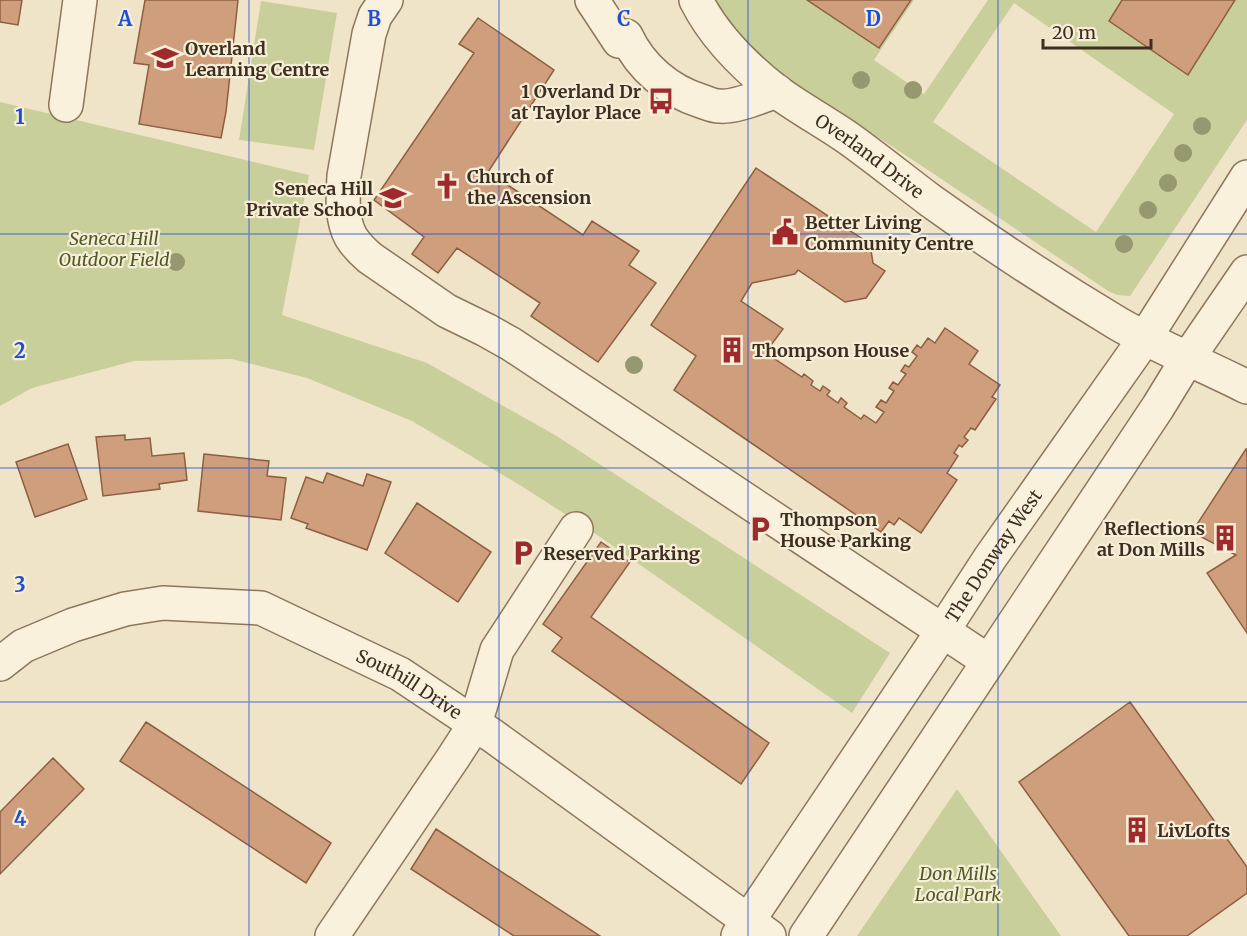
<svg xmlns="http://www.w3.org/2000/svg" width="1247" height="936" font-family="Merriweather,serif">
<rect width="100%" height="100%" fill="#f0e4c8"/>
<path fill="#c9cf9b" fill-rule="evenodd" d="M712 0H914L874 60 924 94 988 0H1122L1109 22 1188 75 1235 0H1247V120L1130 296 1117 295 1108 291 934 174 772 68 735 34ZM1014 3 1174 114 1096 232 933 122Z
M261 1 337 13 314 150 239 140Z
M0 102 309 175 282 315 427 363 555 435 890 653 852 713 593 532 523 487 412 421 307 378 232 359 134 361 32 388 0 406Z
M957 789 1061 936H857Z"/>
<path fill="#cf9f7d" stroke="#8d5f41" stroke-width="1.5" d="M0 0H22L18 25 0 22Z
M145 0H238L226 112 221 138 139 124 149 65 134 63Z
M807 0H911L879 48Z
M1122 0H1235L1188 75 1109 21Z
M478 18 554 70 488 172 583 235 592 221 639 251 629 265 656 283 598 362 531 316 540 303 457 248 438 273 412 254 424 237 374 200 474 53 459 44Z
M756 168 870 244 873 263 885 271 866 298 845 302 798 270 795 274 752 283 741 301 783 329 771 345 781 352 775 359 802 377 804 374 813 381 811 385 820 391 823 386 830 391 827 395 838 403 841 398 847 403 844 407 861 419 864 415 876 423 884 412 876 407 881 400 886 403 894 391 889 388 893 382 898 385 906 374 901 371 905 365 909 367 917 356 912 352 917 345 921 348 928 338 935 343 945 328 978 351 969 364 1000 385 992 397 996 399 975 430 971 428 964 437 968 440 962 447 959 445 954 453 958 456 947 473 957 480 921 533 899 518 894 525 889 521 881 532 674 390 696 356 651 325Z
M125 435V440L150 438 152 456 184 453 187 480 159 484 160 489 103 496 96 437Z
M68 444 87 499 35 517 16 462Z
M1246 449H1247V633L1207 573 1236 555 1192 532Z
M204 454 269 461 267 476 286 478 281 520 198 511Z
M327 473 363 486 367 474 391 482 367 550 306 528 308 524 291 518 306 477 323 483Z
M417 503 491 552 458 602 385 553Z
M601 542 630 562 591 617 769 743 741 784 552 651 562 638 543 624Z
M1130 702 1247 867V893L1187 936H1129L1019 782Z
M146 722 331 843 306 883 120 761Z
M53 758 84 789 0 874V812Z
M436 829 600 936H514L411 869Z"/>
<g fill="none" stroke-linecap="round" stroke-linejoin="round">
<g stroke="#8d765c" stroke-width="36">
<g id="minor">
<path d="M386 0 375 16 369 34 344 176C343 196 341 219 351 237 356 245 363 252 370 258L447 311 486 330 511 344 988 661"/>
<path d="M592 0 619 41 626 36C641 68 669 91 701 101 707 103 713 106 719 106 734 108 762 96 777 91"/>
<path id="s1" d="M696 0C714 36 744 66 776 91 799 108 825 122 848 138 876 158 903 180 931 201 991 244 1054 285 1117 323 1158 347 1204 365 1247 387"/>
<path d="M66 105 80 0"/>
<path id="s2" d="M0 664 23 646 73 625 125 609 163 603 261 608 400 674 493 736 769 936"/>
<path d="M332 936 453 758 475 724 497 650 576 529"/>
<path id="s3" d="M738 936 942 632 990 558 1145 338 1247 177"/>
<path d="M806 936 1158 407 1188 358 1247 272"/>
</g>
</g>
<use href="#minor" stroke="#faf1dc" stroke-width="33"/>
</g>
<g fill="#96986f">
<circle cx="861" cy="80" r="9"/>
<circle cx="913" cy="90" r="9"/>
<circle cx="1202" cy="126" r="9"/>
<circle cx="1183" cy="153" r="9"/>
<circle cx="1168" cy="183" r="9"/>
<circle cx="1148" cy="210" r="9"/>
<circle cx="1124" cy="244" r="9"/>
<circle cx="176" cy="262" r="9"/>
<circle cx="634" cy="365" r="9"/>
</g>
<path fill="none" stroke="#1d4ed8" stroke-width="1.5" stroke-opacity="0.55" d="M249 0V936M499 0V936M748 0V936M998 0V936M0 234H1247M0 468H1247M0 702H1247"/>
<defs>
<g id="school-bare" transform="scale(2.07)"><path d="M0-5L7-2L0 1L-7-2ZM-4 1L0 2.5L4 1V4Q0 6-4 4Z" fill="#9e2a2b" stroke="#f7eed8" stroke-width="2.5" paint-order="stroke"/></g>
<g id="bus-bare" transform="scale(2.07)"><path d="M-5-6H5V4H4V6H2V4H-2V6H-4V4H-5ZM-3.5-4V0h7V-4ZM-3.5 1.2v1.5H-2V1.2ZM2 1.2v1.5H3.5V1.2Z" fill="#9e2a2b" stroke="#f7eed8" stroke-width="2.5" paint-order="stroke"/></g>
<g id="church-bare" transform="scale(2.07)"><path d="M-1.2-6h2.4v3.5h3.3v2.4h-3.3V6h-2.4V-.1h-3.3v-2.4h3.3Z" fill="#9e2a2b" stroke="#f7eed8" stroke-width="2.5" paint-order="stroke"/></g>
<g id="civic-bare" transform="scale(2.07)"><path d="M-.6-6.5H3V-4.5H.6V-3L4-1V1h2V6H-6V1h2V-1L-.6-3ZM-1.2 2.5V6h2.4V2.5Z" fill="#9e2a2b" stroke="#f7eed8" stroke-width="2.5" paint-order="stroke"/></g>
<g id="building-bare" transform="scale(2.07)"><path d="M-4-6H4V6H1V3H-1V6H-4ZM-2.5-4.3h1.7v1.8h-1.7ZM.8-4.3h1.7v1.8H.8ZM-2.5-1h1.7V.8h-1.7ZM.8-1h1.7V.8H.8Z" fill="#9e2a2b" stroke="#f7eed8" stroke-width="2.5" paint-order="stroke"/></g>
<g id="parking-bare" transform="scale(2.07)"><path d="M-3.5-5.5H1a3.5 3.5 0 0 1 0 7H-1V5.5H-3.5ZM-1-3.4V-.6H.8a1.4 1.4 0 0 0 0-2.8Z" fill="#9e2a2b" stroke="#f7eed8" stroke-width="2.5" paint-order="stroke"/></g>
</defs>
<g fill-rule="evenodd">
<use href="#school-bare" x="165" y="58"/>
<use href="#bus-bare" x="661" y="101"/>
<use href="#church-bare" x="447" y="186"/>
<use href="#school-bare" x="393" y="198"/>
<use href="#civic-bare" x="785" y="232"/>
<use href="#building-bare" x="732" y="350"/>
<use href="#parking-bare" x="760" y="529"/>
<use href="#building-bare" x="1225" y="538"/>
<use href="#parking-bare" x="523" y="553"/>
<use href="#building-bare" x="1137" y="830"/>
</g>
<g text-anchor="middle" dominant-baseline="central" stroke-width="4.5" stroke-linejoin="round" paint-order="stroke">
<g font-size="18" font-weight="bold" fill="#3d2e20" stroke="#f7eed8" text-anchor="start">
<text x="185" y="48">Overland<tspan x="185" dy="21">Learning Centre</tspan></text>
<text x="641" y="91" text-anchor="end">1 Overland Dr<tspan x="641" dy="21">at Taylor Place</tspan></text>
<text x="467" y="176">Church of<tspan x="467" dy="21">the Ascension</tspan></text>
<text x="373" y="188" text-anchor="end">Seneca Hill<tspan x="373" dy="21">Private School</tspan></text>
<text x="805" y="222">Better Living<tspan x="805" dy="21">Community Centre</tspan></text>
<text x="752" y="350">Thompson House</text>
<text x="780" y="519">Thompson<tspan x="780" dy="21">House Parking</tspan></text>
<text x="1205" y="528" text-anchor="end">Reflections<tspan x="1205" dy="21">at Don Mills</tspan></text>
<text x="543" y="553">Reserved Parking</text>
<text x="1157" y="830">LivLofts</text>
</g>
<g font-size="18" fill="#3d2e20" stroke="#f7eed8">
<text stroke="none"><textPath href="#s1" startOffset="236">Overland Drive</textPath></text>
<text stroke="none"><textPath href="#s3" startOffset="458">The Donway West</textPath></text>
<text stroke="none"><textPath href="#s2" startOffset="441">Southill Drive</textPath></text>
</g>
<g font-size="18" font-style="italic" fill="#4d5a26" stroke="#f7eed8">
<text x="114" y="238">Seneca Hill<tspan x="114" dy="21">Outdoor Field</tspan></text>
<text x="958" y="873">Don Mills<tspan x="958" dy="21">Local Park</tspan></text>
</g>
</g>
<g font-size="20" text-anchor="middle" font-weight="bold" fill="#1d4ed8" stroke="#f7eed8" stroke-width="4.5" stroke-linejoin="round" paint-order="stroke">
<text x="125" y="26">A</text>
<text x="374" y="26">B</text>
<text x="624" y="26">C</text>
<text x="873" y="26">D</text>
<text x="20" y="124">1</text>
<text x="20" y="358">2</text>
<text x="20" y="592">3</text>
<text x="20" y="826">4</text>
</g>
<path d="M1043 39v9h108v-9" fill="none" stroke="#3d2e20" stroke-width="3"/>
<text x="1052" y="39" font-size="18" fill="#3d2e20" stroke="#f7eed8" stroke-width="4.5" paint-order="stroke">20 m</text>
</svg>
